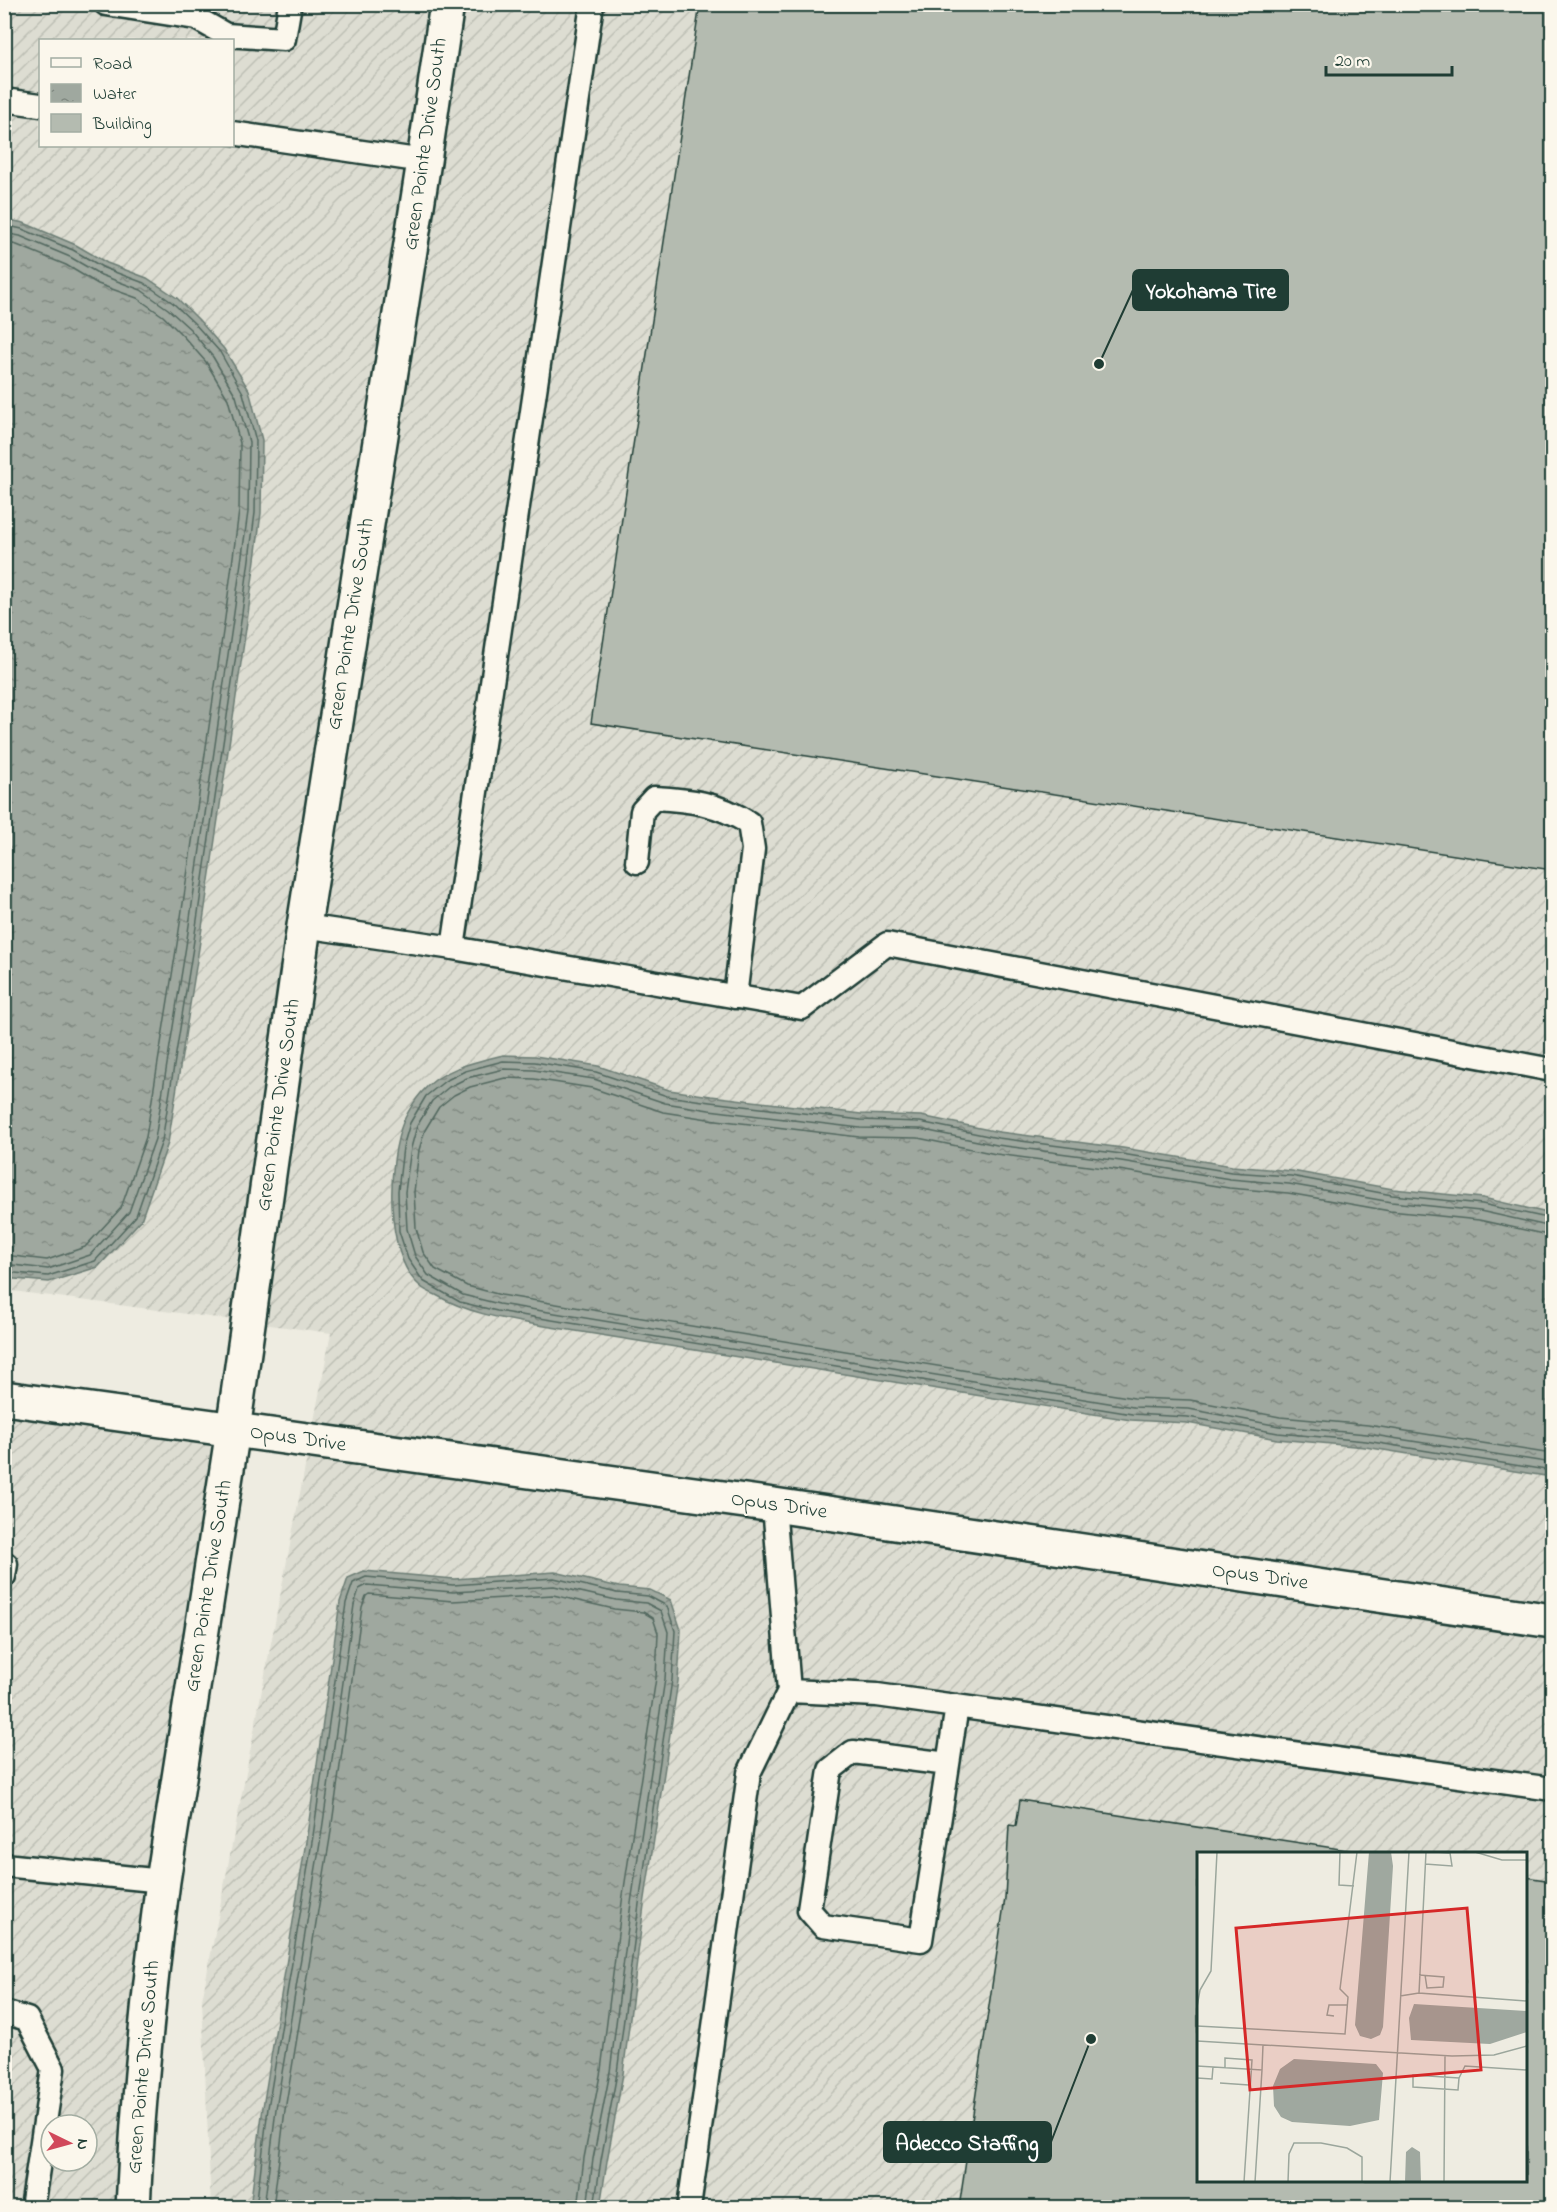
<svg xmlns="http://www.w3.org/2000/svg" width="1557" height="2212" font-family="'Indie Flower',sans-serif">
<defs>
<pattern id="industrial-furrows" width="10" height="10" patternUnits="userSpaceOnUse" patternTransform="scale(1.5)"><rect width="10" height="10" fill="#ddddd2"/><path d="M-1 1l2-2M0 10L10 0M9 11l2-2" fill="none" stroke="#bdbfb5"/></pattern>
<pattern id="water-ripples" width="26" height="14" patternUnits="userSpaceOnUse" patternTransform="scale(1.5)"><rect width="26" height="14" fill="#9fa89f"/><path d="M2 4q2-2 4 0t4 0M15 11q2-2 4 0t4 0" fill="none" stroke="#818a82"/></pattern>
</defs>
<rect width="100%" height="100%" fill="#eeece1"/>
<filter id="ink" filterUnits="userSpaceOnUse"><feTurbulence type="fractalNoise" baseFrequency=".0167" numOctaves="2"/><feDisplacementMap in="SourceGraphic" scale="12" xChannelSelector="R" yChannelSelector="G"/><feConvolveMatrix kernelMatrix="1 2 1 2 8 2 1 2 1" color-interpolation-filters="sRGB"/></filter>
<g filter="url(#ink)">
<path fill="url(#industrial-furrows)" fill-rule="evenodd" d="M5 5H1552V2207H211L202 2000 331 1333 5 1290ZM40 40H232V146H40ZM1198 1854H1526V2180H1198Z
M5 1398 233 1430 133 2207 5 2208ZM51 2125H87V2161H51Z"/>
<path fill="url(#water-ripples)" stroke="#6c7d74" stroke-width="1.5" d="M5 219 24 223 76 245 107 263 147 278 177 298 199 320 224 349 249 390 262 440 261 513 247 622 199 948 168 1143 141 1220 98 1267 49 1282 4 1278Z
M503 1055 535 1056 598 1066 669 1090 711 1096 861 1114 921 1116 999 1132 1123 1148 1232 1166 1292 1171 1393 1189 1483 1198 1552 1214V1477L1365 1447 1277 1439 1187 1423 1131 1420 532 1324C498 1318 466 1312 436 1295 431 1293 424 1290 420 1286 384 1256 387 1160 404 1120 408 1112 415 1100 421 1093 441 1069 474 1062 503 1055Z
M364 1571 454 1579 555 1572 619 1587 650 1590 671 1600 681 1630 678 1681 644 1905 623 2074 607 2161 600 2207H250L263 2107 307 1835 340 1602 348 1578Z"/>
<g fill="none" stroke-linecap="round" stroke-linejoin="round">
<path stroke="#52685f" stroke-width="1.5" d="M4 225 22 229 73 250 104 268 144 283 173 303 195 324 220 352 243 393 256 441 255 513 241 621 193 947 162 1141 136 1216 95 1261 48 1276 4 1272
M4 233 20 236 70 257 101 275 141 290 168 309 190 329 213 357 236 396 249 442 248 512 233 620 186 946 155 1139 129 1212 90 1255 48 1269 4 1264
M4 242 17 245 66 265 98 284 137 298 163 316 183 336 206 362 228 399 240 443 239 511 225 618 177 944 146 1137 121 1208 85 1247 47 1260 4 1255
M1552 1219 1482 1204 1392 1195 1291 1176 1231 1172 1122 1154 998 1138 920 1122 861 1120 710 1102 667 1096 596 1072 535 1062 503 1061 465 1071 445 1081 426 1096 410 1123 403 1147 398 1191 399 1231 408 1259 423 1281 460 1302 497 1311 1132 1414 1188 1417 1278 1433 1366 1441 1552 1471
M1552 1227 1480 1211 1391 1202 1289 1184 1230 1179 1121 1161 997 1145 919 1129 860 1128 709 1110 665 1103 594 1079 534 1070 504 1069 467 1078 449 1087 432 1101 417 1126 411 1148 405 1192 407 1229 415 1256 428 1275 463 1295 499 1304 1133 1407 1189 1409 1279 1426 1367 1434 1552 1463
M1552 1236 1479 1220 1390 1211 1288 1193 1229 1188 1119 1170 996 1154 918 1138 859 1137 708 1119 663 1112 592 1088 534 1079 505 1078 470 1087 454 1095 439 1107 425 1130 419 1150 414 1192 416 1228 423 1252 435 1269 467 1286 501 1295 1134 1398 1190 1400 1280 1417 1368 1425 1552 1454
M256 2208 268 2108 313 1836 346 1603 353 1583 366 1577 453 1585 554 1578 617 1593 648 1596 667 1606 675 1631 672 1680 639 1904 617 2073 601 2160 594 2208
M264 2208 276 2109 321 1837 354 1605 359 1589 367 1585 453 1592 554 1586 616 1600 646 1603 661 1611 668 1632 665 1679 631 1903 610 2072 593 2159 587 2208
M273 2208 285 2110 330 1838 362 1607 366 1596 369 1594 453 1601 553 1595 614 1609 643 1612 653 1618 658 1633 656 1678 622 1902 601 2070 584 2158 578 2208"/>
</g>
<path fill="#b4bbb0" stroke="#1f3d34" stroke-width="1.5" d="M700 4H1552V870L591 723Z
M1020 1800 1373 1854H1198V2180H1526V1877L1552 1881V2208H959L1005 1898 1009 1825 1016 1826Z"/>
<g fill="none" stroke-linecap="round" stroke-linejoin="round">
<g stroke="#1f3d34" stroke-width="27">
<path id="service" d="M106 4 196 18 226 35 284 39 290 4
M592 4 453 948 802 1008 887 944 1552 1070
M4 100 40 105
M232 133 424 161
M637 862 642 811 654 798C691 800 717 803 749 823L753 849 735 997
M304 926 453 948
M774 1505 789 1691
M4 1564H6L4 1576
M948 1764 853 1752 830 1770 809 1910 823 1926 921 1940 957 1706
M4 1865 163 1881
M4 2012 27 2019 53 2069 32 2208
M689 2208 749 1773 789 1691 877 1695 1552 1789"/>
</g>
<g stroke="#1f3d34" stroke-width="38">
<path id="minor" d="M4 1398 774 1505 1552 1621
M133 2208C138 2098 149 1989 163 1881L233 1430 304 926 424 161 447 4"/>
</g>
<use href="#service" stroke="#fbf7ec" stroke-width="22"/>
<use href="#minor" stroke="#fbf7ec" stroke-width="33"/>
</g>
</g>
<g text-anchor="middle" dominant-baseline="central" stroke-width="4.5" stroke-linejoin="round" paint-order="stroke">
<g font-size="21" fill="#1f3d34" stroke="#fbf7ec">
<text transform="translate(426 144) rotate(-82)">Green Pointe Drive South</text>
<text transform="translate(351 624) rotate(-81)">Green Pointe Drive South</text>
<text transform="translate(279 1105) rotate(-82)">Green Pointe Drive South</text>
<text transform="translate(298 1439) rotate(8)">Opus Drive</text>
<text transform="translate(779 1506) rotate(8)">Opus Drive</text>
<text transform="translate(1260 1577) rotate(8)">Opus Drive</text>
<text transform="translate(209 1586) rotate(-81)">Green Pointe Drive South</text>
<text transform="translate(144 2067) rotate(-85)">Green Pointe Drive South</text>
</g>
</g>
<g transform="translate(1197 1852)">
<rect width="330" height="330" fill="#eeece1"/>
<path d="M172 0H194L196 14 186 175 183 183 174 187 163 184 158 173ZM217 152 330 159V180L293 192 214 188 212 166ZM97 207 179 212 186 221 182 268 153 274 95 270 84 265 77 254 76 234 83 217ZM215 295 223 300 224 330H208L209 300Z" fill="#9fa89f"/>
<path fill="none" stroke="#9ba69c" stroke-width="1.5" d="M143 0 142 33 157 34M229 0 222 141 330 149M278 0 305 8H330M228 12 255 14 253 1 238 0M222 123 247 125 246 135 230 136 228 123M203 144 222 141M0 155 3 138 14 119 20 0M137 164 130 163 132 153H150M0 174 148 182 151 145 143 137 160 0M0 189 255 204 297 203 330 194M0 214 65 218 66 193M28 216V206L55 208 47 330M0 226 15 227 16 215M262 226 261 238 216 235V223L262 226 268 214 330 218M23 231 52 233M58 330 65 218M91 330 92 302 97 291H124L150 296 165 305V330M193 330 212 0M247 330 248 204"/>
<path fill="#d62828" fill-opacity="0.15" stroke="#d62828" stroke-width="3" d="M270 56 284 218 53 238 39 76Z"/>
<rect width="330" height="330" fill="none" stroke="#1f3d34" stroke-width="3"/>
</g>
<path fill="none" stroke="#1f3d34" stroke-width="2" d="M1099 364L1133 290M1091 2039L1051 2142"/>
<g fill="#1f3d34" stroke="#fbf7ec" stroke-width="2">
<circle cx="1099" cy="364" r="6"/>
<circle cx="1091" cy="2039" r="6"/>
</g>
<g fill="#1f3d34" stroke="#1f3d34" stroke-width="2">
<rect x="1133" y="270" width="155" height="40" rx="6"/>
<rect x="884" y="2122" width="167" height="40" rx="6"/>
</g>
<g font-size="22" text-anchor="middle" font-weight="bold" fill="#fff">
<text x="1211" y="298">Yokohama Tire</text>
<text x="967" y="2150">Adecco Staffing</text>
</g>
<rect width="1557" height="2212" fill="none" stroke="#fbf7ec" stroke-width="24"/>
<rect x="12" y="12" width="1533" height="2188" fill="none" stroke="#1f3d34" stroke-width="2" filter="url(#ink)"/>
<rect x="39" y="39" width="195" height="108" fill="#fbf7ec" stroke="#a3ada2" stroke-width="1.5"/>
<rect x="51" y="58" width="30" height="9" fill="#fbf7ec" stroke="#a3ada2" stroke-width="1.5"/>
<text x="93" y="69" font-size="18" fill="#1f3d34">Road</text>
<rect x="51" y="84" width="30" height="18" fill="url(#water-ripples)" stroke="#a3ada2" stroke-width="1.5"/>
<text x="93" y="99" font-size="18" fill="#1f3d34">Water</text>
<rect x="51" y="114" width="30" height="18" fill="#b4bbb0" stroke="#a3ada2" stroke-width="1.5"/>
<text x="93" y="129" font-size="18" fill="#1f3d34">Building</text>
<g transform="translate(69 2143) rotate(95)"><circle r="28" fill="#fbf7ec" stroke="#a3ada2" stroke-width="1.5"/>
<path d="M0-4.5L10 22L0 15L-10 22Z" fill="#d1495b"/>
<text y="-9" font-size="16" font-weight="bold" text-anchor="middle" fill="#1f3d34">N</text>
</g>
<path d="M1326 66v9h126v-9" fill="none" stroke="#1f3d34" stroke-width="3"/>
<text x="1335" y="66" font-size="18" fill="#1f3d34" stroke="#fbf7ec" stroke-width="4.5" paint-order="stroke">20 m</text>
</svg>
